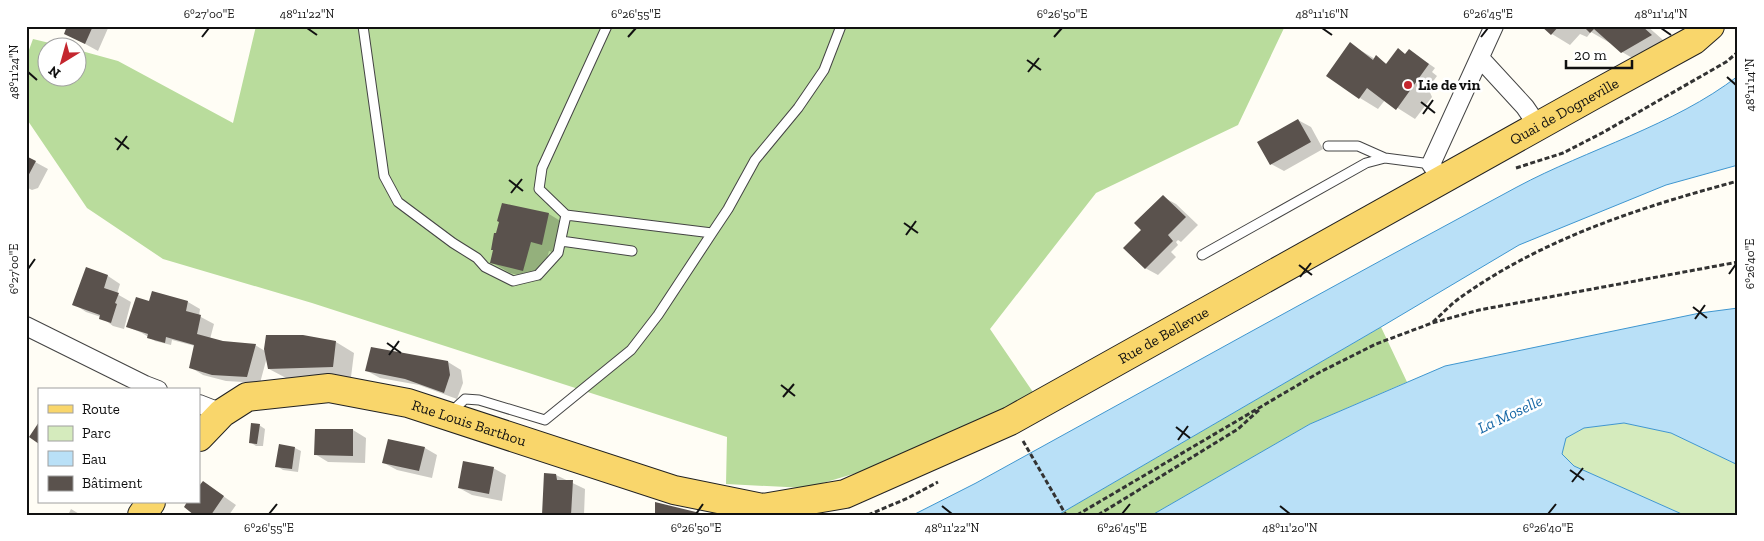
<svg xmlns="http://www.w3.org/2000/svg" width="1764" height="541" font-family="'Zilla Slab',serif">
<rect width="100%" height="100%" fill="#fffdf5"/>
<path fill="#d5ebbd" d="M1624 423 1671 433 1738 465V515H1684L1574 466 1562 454 1566 438 1584 428Z"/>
<path fill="#b9dc9c" d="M256 26H1285L1238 125 1096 193 990 329 1035 395 880 466 806 488 726 484 727 437 312 303 163 259 87 208 26 118V58L33 39 66 47 48 48V78H78V50L118 61 233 123Z
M1381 327 1407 382 1310 424 1152 515H1058Z"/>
<path fill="#b9e0f7" stroke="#3f96cf" d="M1738 76V165L1666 185 1519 245 1381 327 1058 515H913L976 483C1156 384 1336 284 1517 187 1588 149 1673 126 1738 76Z
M1738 308V465L1671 433 1624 423 1584 428 1566 438 1562 454 1574 466 1684 515H1152L1310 424 1445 366 1700 313Z"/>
<path fill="#0003" d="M68 26H109L98 51 78 40Z
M1543 26H1647L1670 46 1641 63 1622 52 1611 42 1610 43 1591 32 1587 37 1580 34 1570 45 1552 34Z
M1350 44 1375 59 1376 57 1387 64 1398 50 1406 55 1409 50 1435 68 1432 72 1437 76 1428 88 1432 97 1415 119 1385 100 1378 109 1360 98 1328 76Z
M1298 120 1311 127 1323 149 1284 171 1271 164Z
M26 157 48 169 38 188 32 190 26 187Z
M1163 197 1176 204 1198 225 1181 242 1178 240 1176 242 1178 245 1171 252 1176 257 1158 275 1145 268 1142 230Z
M503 204 549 214 567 225 561 255 549 251 541 281 510 273 491 262Z
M26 249 29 251 26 257Z
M86 269 108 276 120 284 117 294 131 302 124 329 113 326 101 317 86 312 74 304Z
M188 302 200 309 199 316 214 324 210 339 223 343 255 345 265 351 336 342 354 353 351 377 288 379 269 369 267 357 260 383 226 381 203 375 190 367 195 346 172 340 171 345 155 341 142 333 128 327 150 303Z
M448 362 461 370 463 383 457 399 419 385 380 378 367 371Z
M259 425 265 429 263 446H256L250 442Z
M353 430 366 438 365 463 328 462 315 454Z
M295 448 301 451 298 472 283 470 277 466Z
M425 448 437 455 432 478 397 470 384 463Z
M493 468 506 475 502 501 472 495 459 488Z
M556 475 585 489 584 515H544Z
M203 482 236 505 229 515H196L199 502V489Z
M71 509 81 515H68Z"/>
<path fill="#5a524d" d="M67 26H93L85 44 64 34Z
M1541 26H1559L1551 35Z
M1583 26H1642L1652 35 1621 53 1594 29 1590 33Z
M1350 42 1373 60 1376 55 1386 64 1398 48 1405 54 1409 49 1429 64 1396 110 1367 88 1359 99 1326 76Z
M1298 119 1311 142 1270 165 1257 142Z
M26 156 36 161 26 180Z
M1163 195 1186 217 1168 235 1173 241 1145 269 1123 248 1141 230 1134 223Z
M502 203 549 213 542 245 531 242 523 271 490 263 493 250H491L494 233H496L499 222 497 221Z
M86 267 108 275 104 288 119 293 115 303 117 304 111 323 99 319 100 315 72 305Z
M152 291 188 301 186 311 201 315 197 334 223 341 256 344 247 377 212 375 189 368 194 345 166 337 165 343 147 338 148 334 126 327 136 297 149 301Z
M266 335H303L336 341 333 367 268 369 264 349Z
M371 347 448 361 450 375 444 393 405 379 365 371Z
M39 422V444L29 437Z
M251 423 260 424 257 444 249 443Z
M315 429H353V456L314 455Z
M388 439 425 447 419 471 382 463Z
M279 444 295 447 292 469 275 467Z
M463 461 494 467 489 494 458 488Z
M544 473 556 474 557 480H573L571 515H542Z
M203 481 224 496 211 515H194L184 507 187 502H199V486Z
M655 502 700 513V515H655Z"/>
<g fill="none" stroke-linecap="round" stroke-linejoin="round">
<g stroke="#444" stroke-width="11">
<path id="service" d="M363 26 384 176 398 202 453 243 477 258 485 267 513 281 538 275 558 253 566 215 712 233 728 209 755 160 798 108 824 70 841 26
M1328 146H1358L1385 158
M566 215 539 189 542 168 607 26
M561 241 632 251
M1202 255 1366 163 1385 158 1431 164
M450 413 465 399 479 400 545 420 631 350 658 315 712 233"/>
</g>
<g stroke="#444" stroke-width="20">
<path id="minor" d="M1480 58 1525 107 1538 126
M1442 180 1431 164 1494 26
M26 326 145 385 158 390
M199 404 222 413"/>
</g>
<g stroke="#222" stroke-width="30">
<g id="primary">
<path id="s1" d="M199 437 222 413 247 397 329 388 408 403 674 490 763 508 845 494 1010 421 1590 97 1694 40 1710 26"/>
<path d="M142 515 151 502"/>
</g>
</g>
<path stroke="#333" stroke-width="3" stroke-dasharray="5 2.5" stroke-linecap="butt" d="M1516 168 1563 153 1602 133 1726 62 1738 52
M1433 322C1442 314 1451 304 1461 297 1544 238 1641 207 1738 181
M1023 441 1066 515
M868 515 908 498 938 482
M1077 515 1320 372 1376 344 1432 323 1479 310 1738 262
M1098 515 1238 429 1259 410"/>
<use href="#service" stroke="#fff" stroke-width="9"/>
<use href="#minor" stroke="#fff" stroke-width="18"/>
<use href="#primary" stroke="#f9d66b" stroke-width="28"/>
</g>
<path fill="none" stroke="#111" stroke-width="2" d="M307 28 317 35M1322 28 1332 35M1661 28 1671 35M202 37 209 28M628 37 636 28M1054 37 1062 28M1481 37 1488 28M1027 60 1041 70M28 72 37 80M1028 72 1039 58M1727 77 1736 85M1421 102 1435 113M1423 114 1433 100M115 138 129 149M117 150 127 136M509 180 523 191M511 193 522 179M904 223 918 233M906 235 916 221M1299 265 1312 275M28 269 35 259M1729 274 1736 264M1300 277 1311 263M1693 307 1707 318M1695 319 1705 305M387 343 401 353M389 355 399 341M781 385 795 396M783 397 794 384M1176 427 1190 438M1178 440 1188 426M1570 470 1584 480M1572 482 1583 468M942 506 952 514M1280 506 1290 514M269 514 277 504M696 514 703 504M1122 514 1130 504M1548 514 1556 504"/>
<circle fill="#c4262e" stroke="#fff" stroke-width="2" cx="1408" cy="85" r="5"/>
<g text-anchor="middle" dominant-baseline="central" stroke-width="5" stroke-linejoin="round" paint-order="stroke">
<g font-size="15" font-weight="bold" fill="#111" stroke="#fff" text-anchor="start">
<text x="1418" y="85">Lie de vin</text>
</g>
<g font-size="15" fill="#111" stroke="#fff">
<text stroke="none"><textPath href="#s1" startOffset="1495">Quai de Dogneville</textPath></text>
<text stroke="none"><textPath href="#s1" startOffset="1036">Rue de Bellevue</textPath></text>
<text stroke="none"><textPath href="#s1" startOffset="290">Rue Louis Barthou</textPath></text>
</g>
<g font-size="16" font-style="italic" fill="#1768a6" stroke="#fff">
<text transform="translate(1510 414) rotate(-25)">La Moselle</text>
</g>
</g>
<rect width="1764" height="541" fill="none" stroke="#ffffff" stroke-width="55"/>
<rect x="38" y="388" width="162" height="115" fill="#ffffff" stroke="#a0a0a0"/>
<rect x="48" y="405" width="25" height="8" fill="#f9d66b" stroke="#a0a0a0"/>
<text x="82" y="414" font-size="15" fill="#111111">Route</text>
<rect x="48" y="426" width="25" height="15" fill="#d5ebbd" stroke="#a0a0a0"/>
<text x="82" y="438" font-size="15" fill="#111111">Parc</text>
<rect x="48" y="451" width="25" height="15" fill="#b9e0f7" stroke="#a0a0a0"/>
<text x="82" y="464" font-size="15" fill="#111111">Eau</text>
<rect x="48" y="476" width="25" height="15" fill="#5a524d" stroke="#a0a0a0"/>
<text x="82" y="488" font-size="15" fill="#111111">Bâtiment</text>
<g transform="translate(62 62) rotate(217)"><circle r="24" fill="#ffffff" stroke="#a0a0a0"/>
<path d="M0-4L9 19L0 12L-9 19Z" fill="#c4262e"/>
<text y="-8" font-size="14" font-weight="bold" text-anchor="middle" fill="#111111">N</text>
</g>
<path d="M1566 60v8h66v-8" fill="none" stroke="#111111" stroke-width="2.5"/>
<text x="1574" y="60" font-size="15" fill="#111111" stroke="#ffffff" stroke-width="4" paint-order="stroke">20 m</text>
<rect x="28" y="28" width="1708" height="486" fill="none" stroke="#111" stroke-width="2"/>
<g font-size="12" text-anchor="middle" fill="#111">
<text x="209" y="18">6°27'00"E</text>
<text x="307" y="18">48°11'22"N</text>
<text x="636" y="18">6°26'55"E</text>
<text x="1062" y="18">6°26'50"E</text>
<text x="1322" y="18">48°11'16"N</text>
<text x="1488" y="18">6°26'45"E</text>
<text x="1661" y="18">48°11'14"N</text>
<text transform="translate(14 72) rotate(-90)" y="4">48°11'24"N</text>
<text transform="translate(1750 85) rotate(-90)" y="4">48°11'14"N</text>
<text transform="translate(1750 264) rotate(-90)" y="4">6°26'40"E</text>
<text transform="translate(14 269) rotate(-90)" y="4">6°27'00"E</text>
<text x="269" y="532">6°26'55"E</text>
<text x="696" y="532">6°26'50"E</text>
<text x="952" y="532">48°11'22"N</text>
<text x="1122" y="532">6°26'45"E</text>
<text x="1290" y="532">48°11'20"N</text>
<text x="1548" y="532">6°26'40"E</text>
</g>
</svg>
